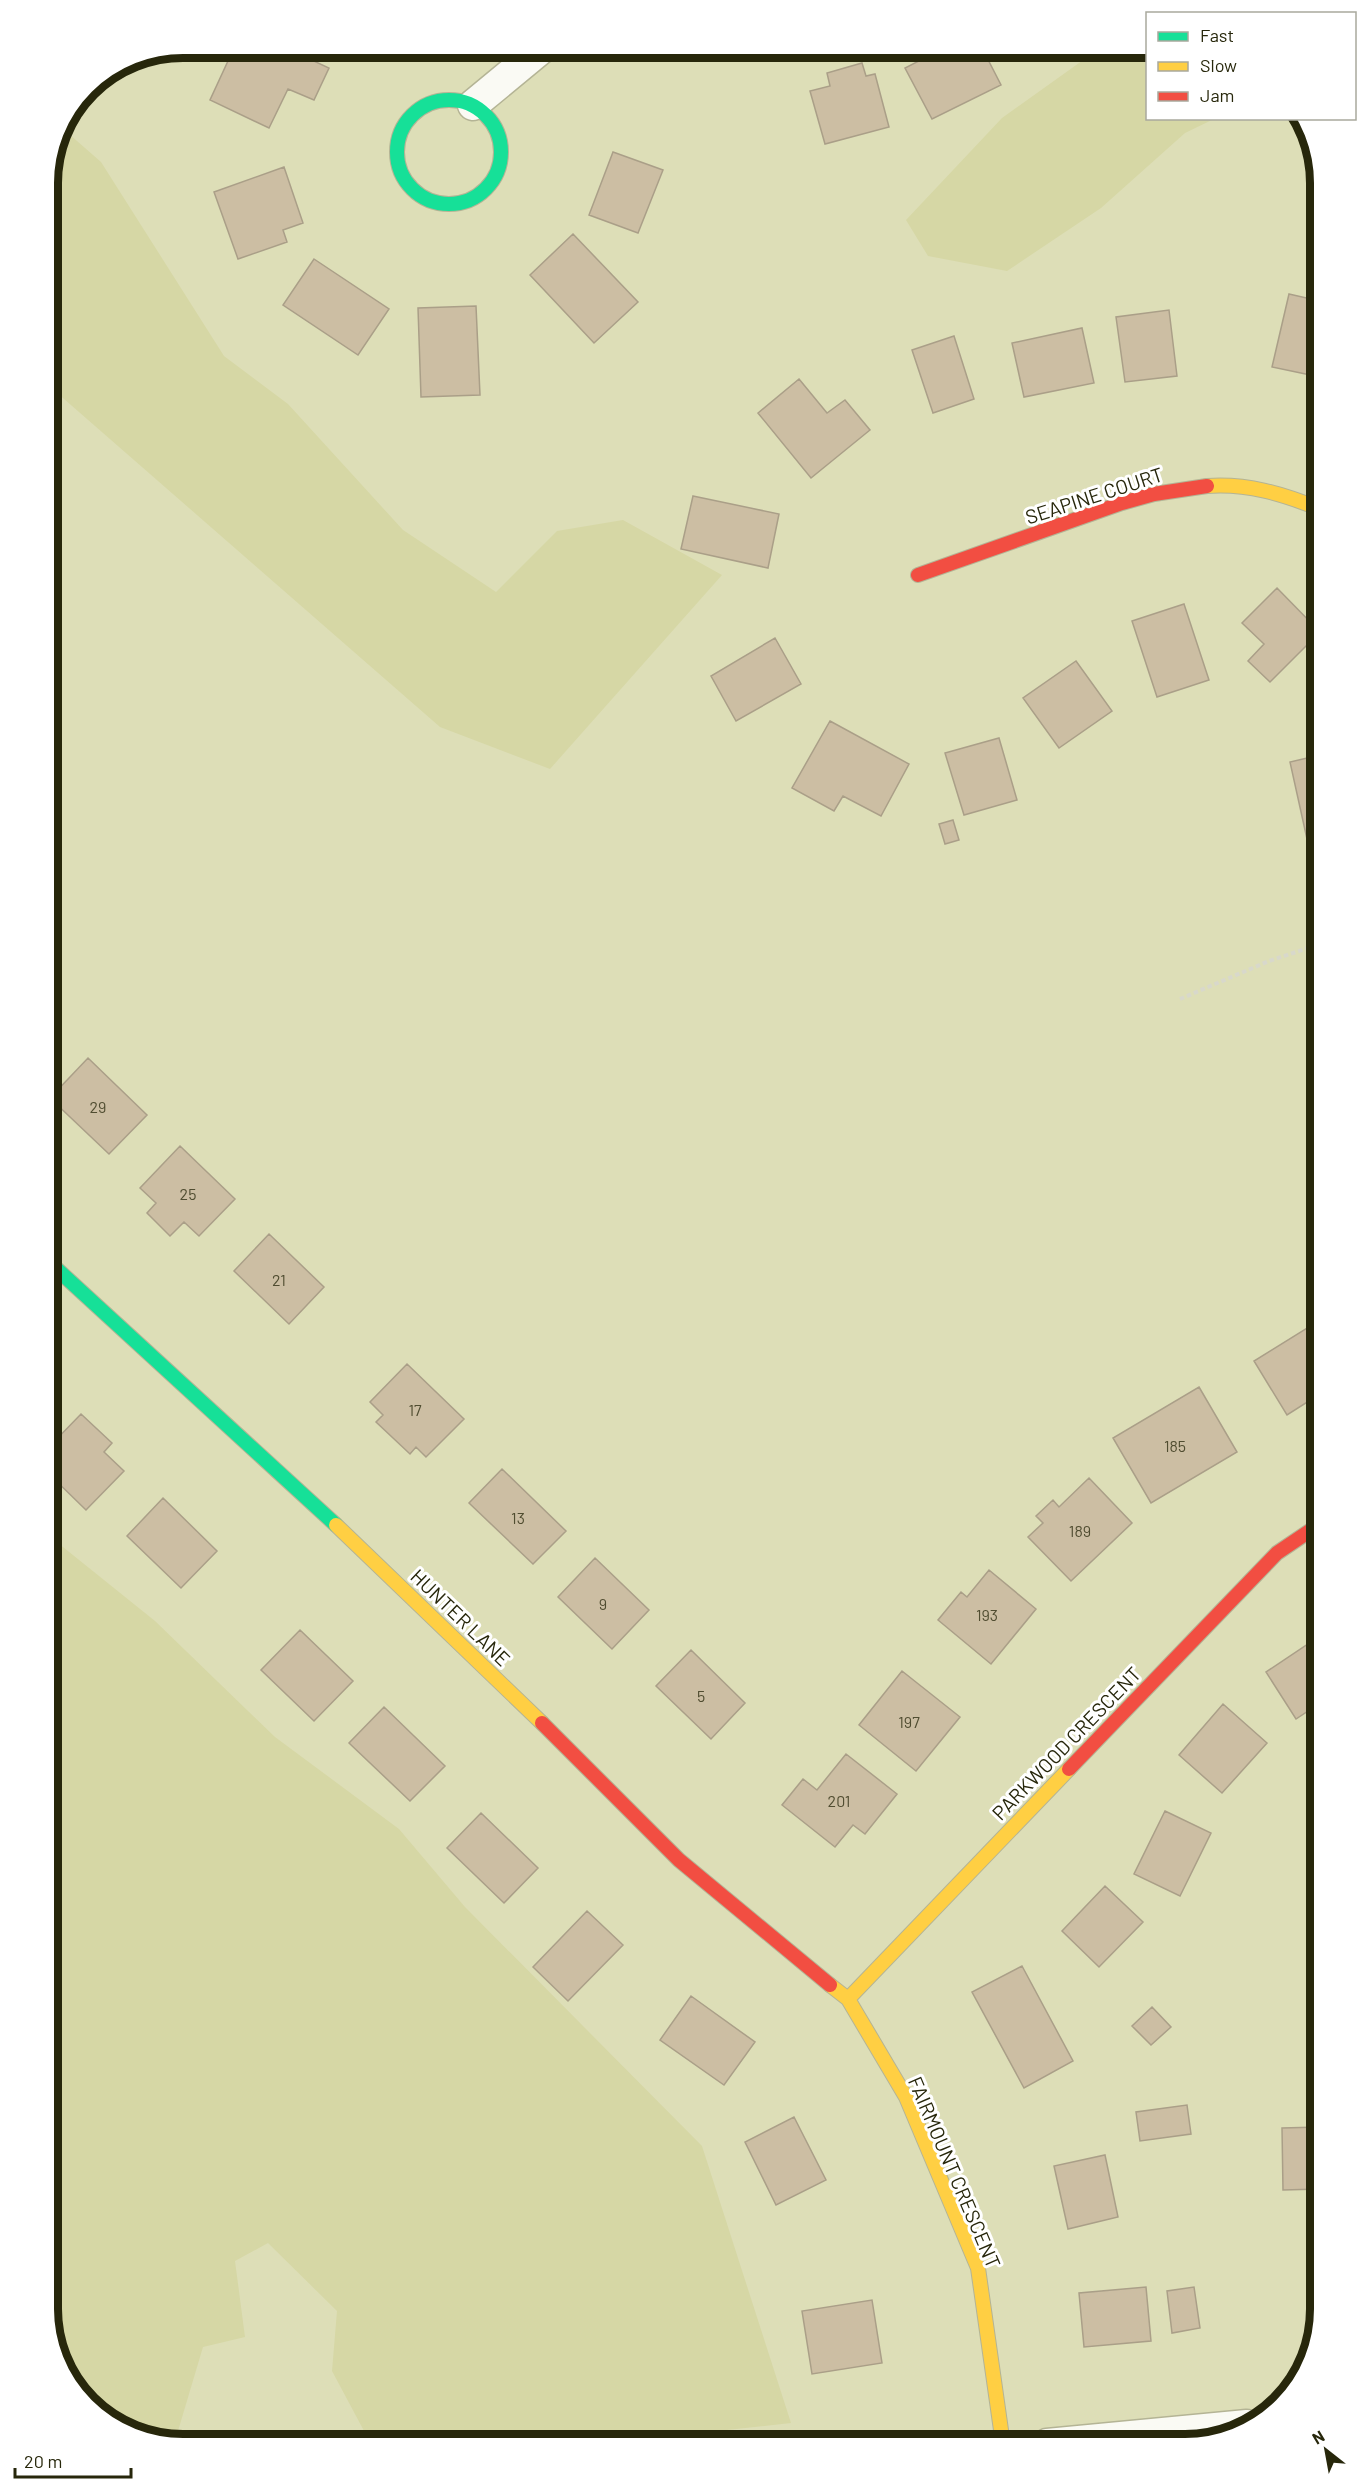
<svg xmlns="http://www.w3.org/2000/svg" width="1368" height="2492" font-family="Barlow,sans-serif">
<rect width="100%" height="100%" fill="#dddeb7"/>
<path fill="#d6d7a5" d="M1100 48H1147L1148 118 1214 119 1185 133 1101 208 1007 271 928 256 906 220 1002 118Z
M61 127 101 162 224 356 288 404 403 530 496 592 557 531 623 520 722 575 550 769 440 727 48 385V175Z
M48 1535 155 1621 275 1737 399 1829 465 1907 702 2146 791 2423 597 2444H371L332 2371 337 2311 268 2243 235 2261 245 2337 203 2347 178 2431H136L108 2421 58 2361 48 2308Z"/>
<path fill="#ccbea3" stroke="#aa9f88" stroke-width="1.5" d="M234 48H286L329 68 314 100 288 89 269 128 210 100Z
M944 48H982L1001 85 932 119 905 68Z
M862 63 866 76 875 74 889 127 825 144 810 91 830 86 827 73Z
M613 152 663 170 638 233 589 215Z
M284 167 303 223 283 230 287 242 238 259 214 192Z
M573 234 638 302 594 343 530 275Z
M314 259 389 309 358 355 283 305Z
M1289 294 1320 301V377L1272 367Z
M476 306 480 395 421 397 418 308Z
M1169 310 1177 376 1125 382 1116 317Z
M1082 328 1094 383 1024 397 1012 343Z
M954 336 974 399 933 413 912 350Z
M799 379 827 413 845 400 870 430 811 478 758 413Z
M693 496 779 514 768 568 681 549Z
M1277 588 1320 632 1270 682 1248 661 1264 644 1242 623Z
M1184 604 1209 680 1157 697 1132 621Z
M775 638 801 684 736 721 711 676Z
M1076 661 1112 711 1059 748 1023 698Z
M830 721 909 764 881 816 843 796 834 811 792 788Z
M999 738 1017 800 964 815 945 753Z
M1320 755V836L1307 839 1290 762Z
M953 820 959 840 945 844 939 824Z
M88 1058 147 1115 109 1154 50 1098Z
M180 1146 235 1199 199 1236 184 1222 170 1236 147 1213 156 1203 140 1188Z
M269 1234 324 1287 289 1324 234 1271Z
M1320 1320V1394L1287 1415 1254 1361Z
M407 1364 464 1419 426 1457 416 1447 410 1454 376 1422 383 1415 370 1402Z
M1199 1387 1237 1452 1151 1503 1113 1438Z
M81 1414 112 1443 104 1452 124 1471 86 1510 48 1473V1448Z
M502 1469 566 1531 533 1564 469 1503Z
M1089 1478 1132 1523 1071 1581 1028 1537 1043 1523 1036 1516 1053 1500 1059 1507Z
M163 1498 217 1551 181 1588 127 1536Z
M595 1558 649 1610 612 1649 558 1597Z
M989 1570 1036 1609 991 1664 938 1620 961 1592 967 1597Z
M300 1630 353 1681 314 1721 261 1670Z
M1320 1636V1703L1296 1719 1266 1672Z
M691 1650 745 1703 711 1739 656 1686Z
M902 1671 960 1717 916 1771 859 1725Z
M1223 1704 1267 1743 1222 1793 1179 1755Z
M384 1707 445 1766 410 1801 349 1743Z
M846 1754 897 1794 865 1834 853 1825 835 1847 782 1805 803 1779 817 1790Z
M1165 1811 1211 1833 1180 1896 1134 1874Z
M481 1813 538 1868 504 1903 447 1848Z
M1105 1886 1143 1922 1099 1967 1062 1931Z
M587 1911 623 1945 568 2001 533 1967Z
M1022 1966 1073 2061 1024 2088 972 1992Z
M691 1996 755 2042 724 2085 660 2040Z
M1152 2007 1171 2027 1151 2045 1132 2026Z
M1187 2105 1191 2134 1140 2141 1136 2112Z
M794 2117 826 2180 776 2205 745 2142Z
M1320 2127V2189L1283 2190 1282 2128Z
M1105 2155 1118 2217 1068 2229 1054 2166Z
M1146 2287 1151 2341 1084 2347 1079 2293Z
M1194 2287 1200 2328 1172 2333 1167 2291Z
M872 2300 882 2363 812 2374 802 2311Z"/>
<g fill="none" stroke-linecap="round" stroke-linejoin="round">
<g stroke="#b4b495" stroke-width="33">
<path id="street" d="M473 105 542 48
M1047 2444 1247 2425"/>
</g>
<g stroke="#b4b495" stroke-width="16">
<path id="fast" d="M397 152a52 52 0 1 1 104 0a52 52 0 1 1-104 0Z
M48 1261 336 1525"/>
</g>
<g stroke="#b4b495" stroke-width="16">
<path id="slow" d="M1207 486C1247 483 1283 494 1320 509
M336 1525 542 1723
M830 1985 848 1999 906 2097 978 2268 1003 2444
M848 1999 1069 1769"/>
</g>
<g stroke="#b4b495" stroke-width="16">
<path id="jam" d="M918 575 1122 503 1154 494 1207 486
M542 1723 679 1860 830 1985
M1069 1769 1277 1553 1320 1524"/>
</g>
<path stroke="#d8d8cb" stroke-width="4" stroke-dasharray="4.5 3" stroke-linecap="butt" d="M1180 999 1269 961 1320 944"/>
<use href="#street" stroke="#fafaf4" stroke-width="30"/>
<use href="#fast" stroke="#16e098" stroke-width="14"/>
<use href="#slow" stroke="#ffcf43" stroke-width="14"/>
<use href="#jam" stroke="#f24e42" stroke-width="14"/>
</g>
<g text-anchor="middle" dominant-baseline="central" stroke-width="6" stroke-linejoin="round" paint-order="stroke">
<g font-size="16" fill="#504d31">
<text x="98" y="1106">29</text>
<text x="188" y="1193">25</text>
<text x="279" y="1279">21</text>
<text x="415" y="1409">17</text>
<text x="1175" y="1445">185</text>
<text x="518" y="1517">13</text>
<text x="1080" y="1530">189</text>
<text x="603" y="1603">9</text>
<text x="987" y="1614">193</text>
<text x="701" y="1695">5</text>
<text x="909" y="1721">197</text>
<text x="839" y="1800">201</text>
</g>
<g font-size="20" fill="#27270b" stroke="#fff">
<text transform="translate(1094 495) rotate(-18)">SEAPINE COURT</text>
<text transform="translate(461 1617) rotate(44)">HUNTER LANE</text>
<text transform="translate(1066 1743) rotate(-46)">PARKWOOD CRESCENT</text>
<text transform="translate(955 2172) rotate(67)">FAIRMOUNT CRESCENT</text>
</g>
</g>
<path d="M0 0H1368V2492H0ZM183 58H1185A125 125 0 0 1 1310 183V2309A125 125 0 0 1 1185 2434H183A125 125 0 0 1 58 2309V183A125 125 0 0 1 183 58Z" fill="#fff" fill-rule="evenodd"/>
<path fill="none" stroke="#27270b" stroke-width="8" d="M183 58H1185A125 125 0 0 1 1310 183V2309A125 125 0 0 1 1185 2434H183A125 125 0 0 1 58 2309V183A125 125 0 0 1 183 58Z"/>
<rect x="1146" y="12" width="210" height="108" fill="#ffffff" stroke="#a9a99d" stroke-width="1.5"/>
<rect x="1158" y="32" width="30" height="9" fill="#16e098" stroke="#a9a99d" stroke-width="1.5"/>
<text x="1200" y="42" font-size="18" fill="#27270b">Fast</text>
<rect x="1158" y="62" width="30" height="9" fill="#ffcf43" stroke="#a9a99d" stroke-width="1.5"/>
<text x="1200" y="72" font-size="18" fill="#27270b">Slow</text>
<rect x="1158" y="92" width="30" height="9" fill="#f24e42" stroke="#a9a99d" stroke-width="1.5"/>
<text x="1200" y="102" font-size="18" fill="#27270b">Jam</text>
<g transform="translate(1326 2450) rotate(329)" stroke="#ffffff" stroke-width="4.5" paint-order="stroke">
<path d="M0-4.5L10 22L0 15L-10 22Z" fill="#27270b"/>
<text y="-9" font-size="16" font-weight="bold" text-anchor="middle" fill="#27270b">N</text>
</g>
<path d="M15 2468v9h116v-9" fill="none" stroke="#27270b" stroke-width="3"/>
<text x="24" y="2468" font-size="18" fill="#27270b" stroke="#ffffff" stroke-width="4.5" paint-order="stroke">20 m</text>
</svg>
